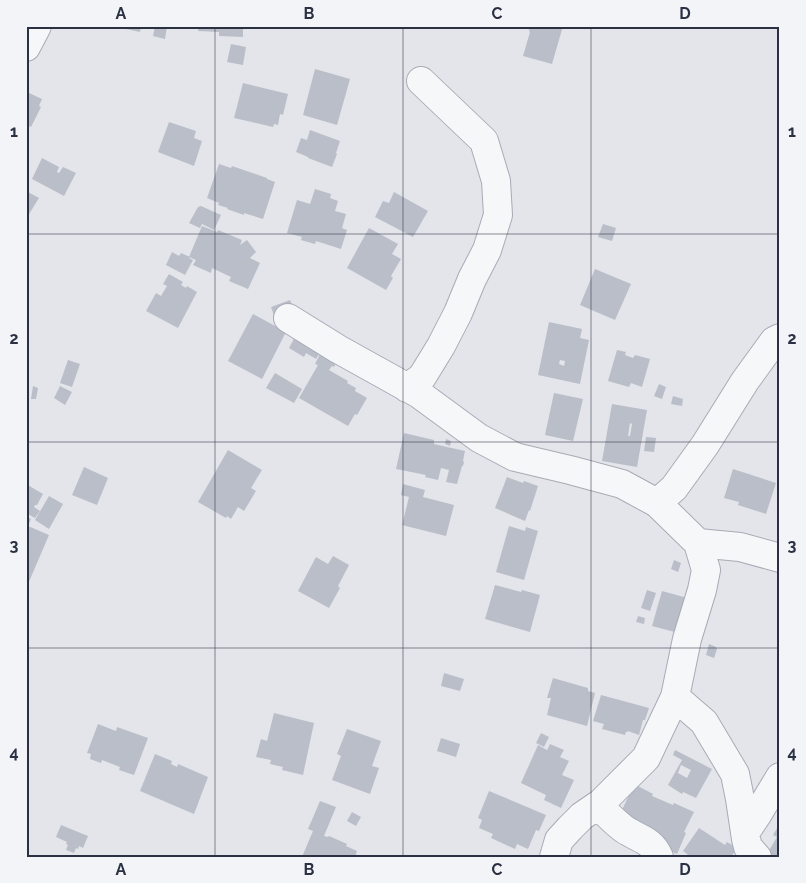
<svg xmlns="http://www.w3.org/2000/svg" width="806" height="883" font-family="Raleway,sans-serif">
<rect width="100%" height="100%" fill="#e3e5eb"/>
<path fill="#babec8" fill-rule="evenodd" d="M126 26H141L140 32 126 29Z
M155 26H167L165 39 153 36Z
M199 26 225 27V26H243V37L219 36V32L198 31Z
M530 26H563L552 64 523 56 530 32 529 31Z
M231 44 246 47 243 65 227 62Z
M315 69 350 79 337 125 303 115Z
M243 83 288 94 283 115 280 114 278 125 274 124 273 127 234 118Z
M27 93H29L42 99 39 106 41 107 31 127 26 125Z
M169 122 196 131 194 138 202 141 194 166 158 152Z
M310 130 340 141 336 153 337 154 332 167 308 158V157L296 152 301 138 307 140Z
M42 158 59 167 57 172 59 173 63 167 76 173 64 196 32 179Z
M219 164 231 168 232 166 267 178V179L275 182 263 219 244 213V215L227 209 228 208 218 205 219 203 207 198Z
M315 189 331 194 330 198 338 201 335 211 346 214 342 228 347 230 341 249 316 241 315 244 301 240 302 237 287 233 297 200 310 204Z
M26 191 39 198 26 219Z
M394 192 428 211 413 237 375 217 383 201 389 203Z
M201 206 221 215 214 230 202 224 200 228 189 223 198 207Z
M603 224 616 228 612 241 598 237Z
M202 226 217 232 218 230 242 240 240 245 247 240 256 252 250 258 260 263 248 289 229 281 231 277 212 268 211 273 193 265 196 260 189 257Z
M369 228 398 244 392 254 401 259 391 276 393 278 386 290 347 268Z
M172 252 179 256 181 253 190 257 189 258 193 260 185 275 166 265Z
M595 269 631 284 615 320 580 305Z
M169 274 183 282 181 285 186 288 187 286 197 292 178 328 146 311 156 293 161 296 167 286 163 284Z
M290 300 294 310 275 318 271 307Z
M253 314 286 332 262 379 228 361Z
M549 322 582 329 580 338 589 340 580 384 538 375ZM560 360 565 361 564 366 559 364Z
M297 333 323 348 316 359 306 353 304 357 289 348Z
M322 350 336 363 334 367 332 366 329 370 348 381 347 383 356 388 355 391 367 398 357 415 355 414 348 426 299 398 318 365 315 364Z
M617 350 626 352 625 355 633 358 635 355 650 359 642 387 631 383 629 387 608 381Z
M68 360 80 364 72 387 60 383Z
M275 373 302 389 294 403 266 388Z
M659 384 666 387 662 399 654 396Z
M33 386 38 388 36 399H31Z
M60 386 72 392 65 405 54 398Z
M554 393 583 399 573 441 545 435Z
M673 396 683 399 682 406 671 404Z
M612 404 647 410 637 467 602 461ZM630 423 632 424 630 436H628Z
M404 433 434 440V444L465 451 463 461 464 462 463 466H462L457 484 446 482 449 470 441 468 438 480 425 477 426 475 396 469Z
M646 437 656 438 654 452 644 451Z
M446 439 451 441 450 446 445 444Z
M228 450 262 470 251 488 256 491 244 511 238 507 231 519 227 516 226 518 198 502Z
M84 467 108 478 97 505 72 495Z
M733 469 776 483 766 514 738 505 739 502 724 498Z
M507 477 523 483 524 481 538 486 530 511 529 510 525 521 495 508Z
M26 484 43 494 37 505H35L34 507 40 511 35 518 26 513Z
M403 484 425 490 423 497 454 505 446 536 402 525 409 497 401 495Z
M49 496 63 504 49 529 35 520Z
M26 516 31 519 28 526 49 535 28 584 26 583Z
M509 526 525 531 526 527 538 531 524 580 496 572Z
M333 556 349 565 338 586 340 588 329 608 298 591 316 557 328 564Z
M674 560 681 563 678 572 671 569Z
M495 585 521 592 522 590 540 595 530 632 485 619Z
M647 590 656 593 650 611 641 608Z
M662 591 691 599 686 635 652 626Z
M638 616 645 618 644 624 636 622Z
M709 644 716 647 717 649 714 658 706 655Z
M444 673 464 679 460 691 441 686Z
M553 678 588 688V691L595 693 587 726 547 715 551 698H547Z
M601 695 649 708 645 720H643L639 735 628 731 627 732H626L625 735 602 729 604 724 593 721Z
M274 713 314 723 303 775 282 770 283 767 270 764 271 760 256 757 261 739 267 741Z
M98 724 116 731 117 727 148 738 134 775 119 770 120 767 102 760 101 763 90 759 91 754 87 753Z
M347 729 381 741 372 766 379 768 370 794 332 780 341 756 337 754Z
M541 733 549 737 544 747 536 743Z
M441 738 460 744 456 757 437 751Z
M550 744 564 750 560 757 569 761 562 775 574 780 561 808 544 800 546 795 521 783 538 745 547 750Z
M675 750 712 769 696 798 683 792 682 794 668 785 682 760 673 755ZM681 765 691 770 687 778 678 773Z
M155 754 172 761 171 764 177 767 178 764 208 777 194 814 140 791Z
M634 784 653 794 652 796 673 805 674 803 694 812 684 832 686 833 677 854 658 845 621 823 626 812 622 810Z
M489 791 546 815 539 831 536 830 528 849 517 844 515 849 491 838 493 834 479 828 482 820 478 818Z
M320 801 336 807 324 836 328 837 329 836 347 844 346 846 357 851 355 857H302L313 831 308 829Z
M352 812 361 817 356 826 347 821Z
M780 823V857H771L767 854 777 837 773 835Z
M61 825 88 836 83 848 79 846 78 849 76 848 74 853 66 850 68 845 66 844 67 842 56 837Z
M699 828 725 845 727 842 737 848 731 857H691L683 851Z"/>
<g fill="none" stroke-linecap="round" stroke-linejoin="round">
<g stroke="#a8abb5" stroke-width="30">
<path id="minor" d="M26 47 37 26
M288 318 338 349 419 394 479 438 515 457 570 470 622 484 657 503 698 543 706 570 702 590 687 639 675 697 646 758 601 803 582 816 570 828 559 840 554 857
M407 388 422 377 441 346 458 313 472 279 487 250 498 215 496 181 484 141 421 81
M657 503 674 488 705 445 745 381 774 341 780 338
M698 543 740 547 780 558
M675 697 704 722 735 774 740 799 746 839 748 847 757 857
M601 803C603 807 605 811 607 814 611 818 624 830 629 832 642 840 652 841 659 857
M745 833 757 815 780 777"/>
</g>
<use href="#minor" stroke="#f6f7f9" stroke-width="28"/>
</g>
<path fill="none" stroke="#2b3143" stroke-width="1" stroke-opacity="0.55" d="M215 26V857M403 26V857M591 26V857M26 234H780M26 442H780M26 648H780"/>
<rect width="806" height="883" fill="none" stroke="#f3f4f8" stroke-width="55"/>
<rect x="28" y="28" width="750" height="828" fill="none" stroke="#2b3143" stroke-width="2"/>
<g font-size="16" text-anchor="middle" font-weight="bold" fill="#2b3143">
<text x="121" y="19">A</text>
<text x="309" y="19">B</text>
<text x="497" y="19">C</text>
<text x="685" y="19">D</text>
<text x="14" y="137">1</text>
<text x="792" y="137">1</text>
<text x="14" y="344">2</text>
<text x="792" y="344">2</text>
<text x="14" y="551">3</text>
<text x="792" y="551">3</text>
<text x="14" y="758">4</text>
<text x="792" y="758">4</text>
<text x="121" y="875">A</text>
<text x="309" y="875">B</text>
<text x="497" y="875">C</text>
<text x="685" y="875">D</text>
</g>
</svg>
